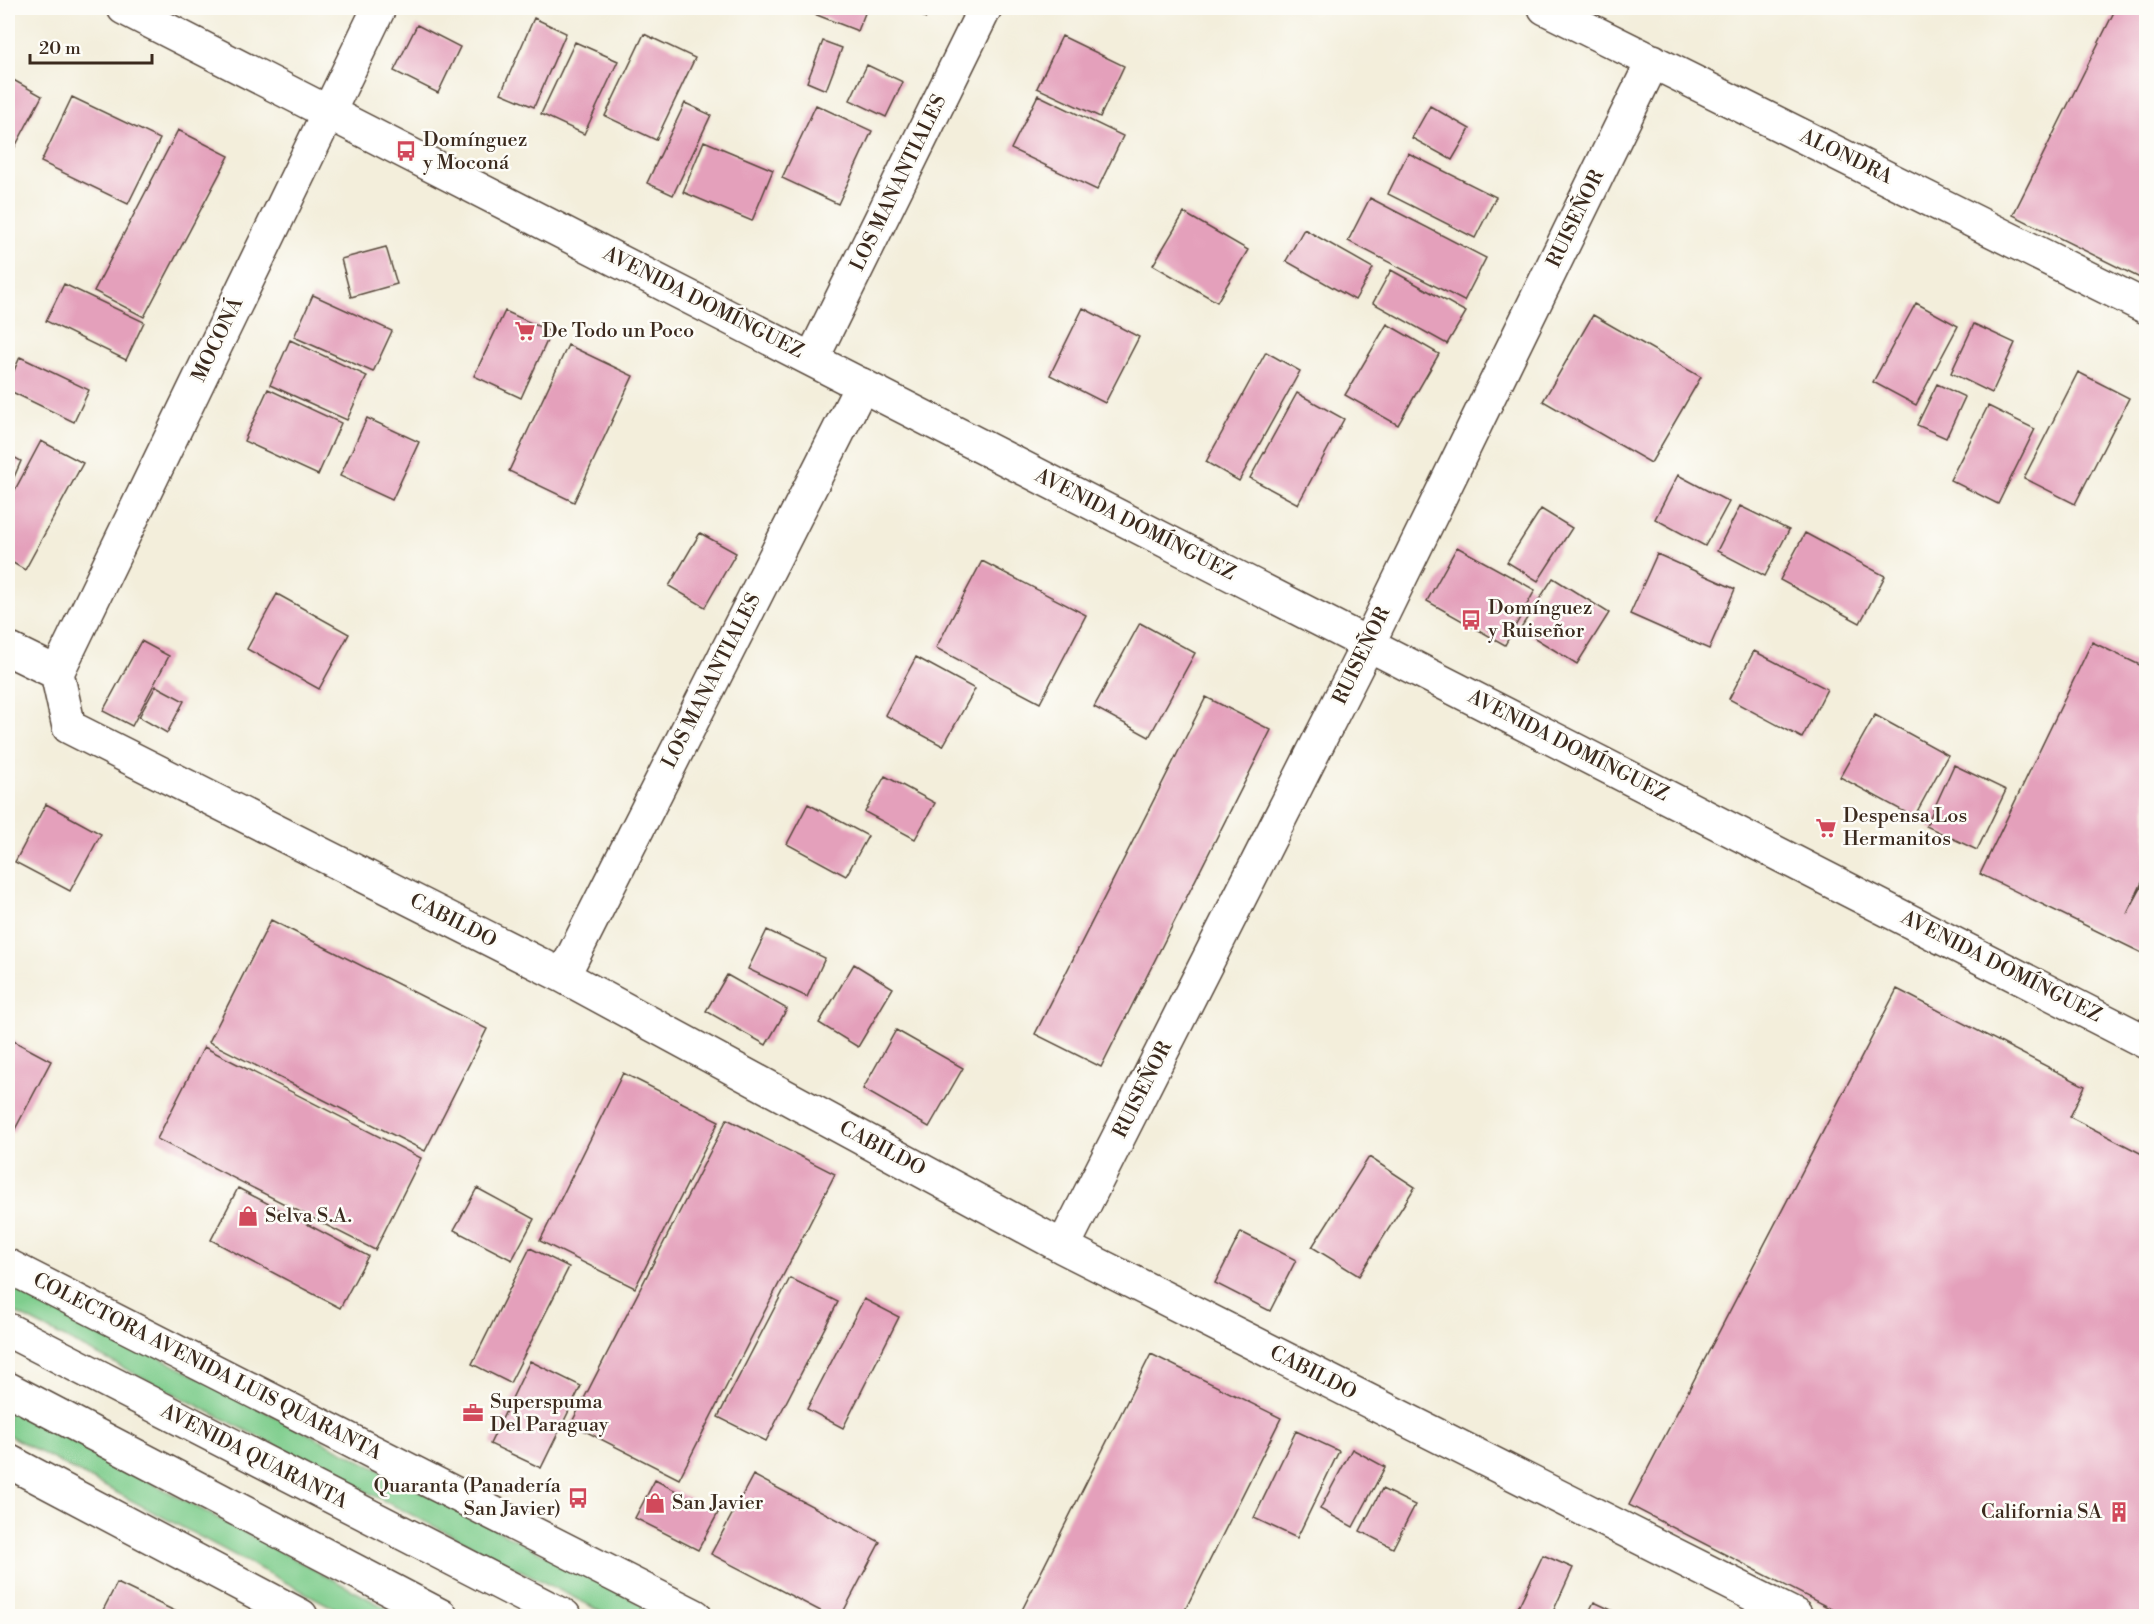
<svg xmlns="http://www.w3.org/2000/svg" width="2154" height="1624" font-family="'Libre Bodoni',serif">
<rect width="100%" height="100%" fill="#fdfcf7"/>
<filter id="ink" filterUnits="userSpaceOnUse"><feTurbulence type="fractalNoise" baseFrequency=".0167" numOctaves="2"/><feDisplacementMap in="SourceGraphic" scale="12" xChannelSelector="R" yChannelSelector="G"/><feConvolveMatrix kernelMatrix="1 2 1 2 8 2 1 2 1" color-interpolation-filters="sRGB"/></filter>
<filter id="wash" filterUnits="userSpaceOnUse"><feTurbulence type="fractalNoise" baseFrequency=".008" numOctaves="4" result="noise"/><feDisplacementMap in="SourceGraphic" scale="24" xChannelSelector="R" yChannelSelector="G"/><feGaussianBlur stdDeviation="1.35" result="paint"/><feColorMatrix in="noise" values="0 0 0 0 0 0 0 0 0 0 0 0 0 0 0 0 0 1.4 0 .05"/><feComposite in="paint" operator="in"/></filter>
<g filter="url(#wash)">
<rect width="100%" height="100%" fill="#f3eedb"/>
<path fill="#7fcd8d" stroke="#5d7c56" stroke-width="1.5" d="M8 1280 665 1616H610L8 1309Z
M8 1406 401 1616H349L8 1435Z"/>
<g id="blocks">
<path fill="#e4a0bb" d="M799 8H867L858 31Z
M906 8H931L926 18Z
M2116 8H2146V281L2013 215Z
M534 18 566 33 534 107 501 93Z
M417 25 460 47 438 93 394 71Z
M644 34 695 58 656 140 605 116Z
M1062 36 1124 66 1100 117 1037 88Z
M823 41 842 48 826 90 807 82Z
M575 42 618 61 584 134 541 114Z
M867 65 903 82 886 117 850 100Z
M8 77 42 96 8 160Z
M1038 95 1123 136 1097 190 1011 149Z
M72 97 160 139 128 204 41 162Z
M685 103 711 115 673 195 647 183Z
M816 105 872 131 838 204 782 178Z
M1430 106 1470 129 1452 160 1412 138Z
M178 130 229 156 144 317 94 291Z
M704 141 773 170 752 221 683 192Z
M1408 153 1496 197 1475 238 1388 194Z
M1370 198 1486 258 1464 301 1348 241Z
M1184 213 1248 250 1217 302 1153 265Z
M1304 229 1373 268 1355 300 1286 261Z
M386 247 397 284 351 297 341 259Z
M1391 270 1466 312 1447 344 1373 303Z
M64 284 144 322 126 360 46 321Z
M313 295 392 331 373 372 294 337Z
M1916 303 1958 326 1916 405 1873 382Z
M1083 308 1139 337 1105 403 1050 375Z
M505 311 551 332 521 398 474 376Z
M1593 315 1701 377 1651 463 1543 401Z
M1387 324 1439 354 1398 425 1345 395Z
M1974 324 2015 343 1992 393 1951 373Z
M290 340 367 376 347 420 270 385Z
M568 345 633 376 574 502 509 471Z
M1266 352 1300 371 1239 481 1206 462Z
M20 357 89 390 74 422 8 390V384Z
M2078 372 2129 398 2075 504 2024 478Z
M1937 384 1965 397 1946 438 1917 425Z
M268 389 341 423 318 475 244 441Z
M1297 393 1344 419 1298 504 1250 478Z
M1988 406 2035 429 1998 504 1950 480Z
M367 418 419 442 392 500 340 476Z
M41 441 83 463 25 570 8 560V503Z
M8 454 21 461 8 491Z
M1678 475 1729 502 1705 546 1655 519Z
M1740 506 1789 530 1765 576 1717 551Z
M1541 509 1572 528 1538 581 1507 562Z
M700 533 736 553 705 607 669 586Z
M1805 533 1885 576 1860 623 1780 580Z
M1457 547 1535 590 1505 645 1427 601Z
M1657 554 1735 589 1709 649 1630 614Z
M982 561 1086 615 1040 703 936 648Z
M1553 578 1609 613 1577 664 1520 629Z
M277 594 349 634 319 689 247 649Z
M1140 623 1195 653 1149 737 1094 707Z
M141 641 169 656 132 726 103 711Z
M2092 642 2146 668V874L2127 914 2146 879V955L1980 874Z
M1754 651 1827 689 1802 738 1729 699Z
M916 657 975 689 943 746 885 715Z
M156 686 184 701 167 733 139 717Z
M1206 697 1271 730 1101 1067 1035 1034Z
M1875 715 1948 755 1914 817 1840 777Z
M1954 765 2006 790 1977 850 1926 826Z
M885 776 935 803 915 839 865 812Z
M46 804 101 834 70 891 15 862Z
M808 804 868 836 846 876 787 844Z
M271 920 487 1029 425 1151 209 1042Z
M767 930 825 958 807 997 748 969Z
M854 964 893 988 858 1047 819 1023Z
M727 975 787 1009 766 1045 706 1011Z
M1897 989 2085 1086 2070 1117 2146 1156V1616H1845L1629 1505Z
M896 1030 963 1068 929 1127 863 1089Z
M8 1038 51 1061 13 1133 8 1130Z
M204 1047 421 1158 375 1250 157 1139Z
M623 1073 719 1121 635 1288 540 1241Z
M727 1119 835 1174 679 1479 571 1424Z
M1369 1157 1415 1187 1359 1276 1312 1247Z
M238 1188 368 1256 340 1308 211 1240Z
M477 1188 534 1219 512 1260 454 1230Z
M1241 1232 1296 1260 1270 1311 1215 1283Z
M530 1248 569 1267 510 1383 472 1364Z
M790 1278 838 1302 766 1441 718 1417Z
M864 1299 899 1317 843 1428 807 1409Z
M1151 1354 1281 1418 1182 1616H1019Z
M530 1361 581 1386 541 1468 490 1444Z
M1296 1431 1339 1451 1297 1538 1254 1518Z
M1352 1449 1385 1467 1353 1527 1320 1509Z
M753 1475 880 1542 841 1616H830L711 1554Z
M655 1480 718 1513 698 1550 635 1518Z
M1382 1489 1415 1505 1393 1548 1360 1531Z
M1543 1555 1573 1568 1551 1616H1514Z
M117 1583 185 1616H100Z
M1594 1602 1624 1616H1587Z"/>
</g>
</g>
<g filter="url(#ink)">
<use href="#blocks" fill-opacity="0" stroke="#57473a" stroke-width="1.5"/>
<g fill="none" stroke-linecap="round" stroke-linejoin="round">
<g stroke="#57473a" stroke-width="36">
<path id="minor" d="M1545 8 2146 307
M812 359 985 8
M8 649 57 673
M57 673 69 727 563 976 1063 1247 1796 1616
M57 673 379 8
M563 976 862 385
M1063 1247 1368 644 1653 61
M8 1266 695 1616
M8 1461 301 1616"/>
</g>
<g stroke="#57473a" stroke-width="36">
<path id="major" d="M124 8 2146 1042"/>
</g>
<g stroke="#57473a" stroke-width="36">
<path id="highway" d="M8 1330 564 1616
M8 1389 441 1616"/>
</g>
<use href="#minor" stroke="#fff" stroke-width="33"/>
<use href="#major" stroke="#fff" stroke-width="33"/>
<use href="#highway" stroke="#fff" stroke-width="33"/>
</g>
</g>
<defs>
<g id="bus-bare" transform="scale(1.62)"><path d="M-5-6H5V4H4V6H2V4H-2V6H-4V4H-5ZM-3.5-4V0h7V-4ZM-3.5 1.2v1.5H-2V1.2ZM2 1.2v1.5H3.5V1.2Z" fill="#d1495b" stroke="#fdfcf7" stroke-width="2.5" paint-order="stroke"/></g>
<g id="supermarket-bare" transform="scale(1.62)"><path d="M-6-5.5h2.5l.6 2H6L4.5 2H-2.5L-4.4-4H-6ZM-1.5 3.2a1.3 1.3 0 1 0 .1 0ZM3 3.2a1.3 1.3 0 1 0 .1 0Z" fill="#d1495b" stroke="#fdfcf7" stroke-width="2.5" paint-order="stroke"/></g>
<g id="shop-bare" transform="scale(1.62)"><path d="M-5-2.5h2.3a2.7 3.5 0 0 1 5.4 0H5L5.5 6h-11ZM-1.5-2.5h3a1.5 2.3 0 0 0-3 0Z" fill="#d1495b" stroke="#fdfcf7" stroke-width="2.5" paint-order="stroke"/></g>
<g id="office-bare" transform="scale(1.62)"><path d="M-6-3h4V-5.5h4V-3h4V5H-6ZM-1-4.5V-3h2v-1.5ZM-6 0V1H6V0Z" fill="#d1495b" stroke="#fdfcf7" stroke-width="2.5" paint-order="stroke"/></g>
<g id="building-bare" transform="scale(1.62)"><path d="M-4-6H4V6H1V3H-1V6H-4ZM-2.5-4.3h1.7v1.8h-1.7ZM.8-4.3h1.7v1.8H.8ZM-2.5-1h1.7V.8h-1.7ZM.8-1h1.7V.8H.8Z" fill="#d1495b" stroke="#fdfcf7" stroke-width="2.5" paint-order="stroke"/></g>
</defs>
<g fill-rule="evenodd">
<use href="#bus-bare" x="406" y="151"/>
<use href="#supermarket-bare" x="525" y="331"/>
<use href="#bus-bare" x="1471" y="620"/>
<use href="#supermarket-bare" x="1826" y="828"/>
<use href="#shop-bare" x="248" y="1216"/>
<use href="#office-bare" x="473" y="1413"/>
<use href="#bus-bare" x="578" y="1498"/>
<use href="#shop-bare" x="655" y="1503"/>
<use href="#building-bare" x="2119" y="1512"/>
</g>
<g text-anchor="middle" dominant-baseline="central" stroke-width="5" stroke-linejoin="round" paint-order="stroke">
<g font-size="20" fill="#3b2a1e" stroke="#fdfcf7" text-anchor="start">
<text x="423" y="140">Domínguez<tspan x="423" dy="23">y Moconá</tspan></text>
<text x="542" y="331">De Todo un Poco</text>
<text x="1488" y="608">Domínguez<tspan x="1488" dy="23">y Ruiseñor</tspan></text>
<text x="1843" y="816">Despensa Los<tspan x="1843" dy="23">Hermanitos</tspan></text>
<text x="265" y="1216">Selva S.A.</text>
<text x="490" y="1402">Superspuma<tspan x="490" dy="23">Del Paraguay</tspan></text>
<text x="561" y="1486" text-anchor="end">Quaranta (Panadería<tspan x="561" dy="23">San Javier)</tspan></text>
<text x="672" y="1503">San Javier</text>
<text x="2102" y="1512" text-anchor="end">California SA</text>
</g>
<g font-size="20" fill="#3b2a1e" stroke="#fdfcf7">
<text transform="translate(1846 157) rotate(26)">ALONDRA</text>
<text transform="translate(899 183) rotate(-64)">LOS MANANTIALES</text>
<text transform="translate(1576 219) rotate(-64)">RUISEÑOR</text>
<text transform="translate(703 303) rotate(27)">AVENIDA DOMÍNGUEZ</text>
<text transform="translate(218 340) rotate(-64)">MOCONÁ</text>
<text transform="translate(1135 525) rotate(27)">AVENIDA DOMÍNGUEZ</text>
<text transform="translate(1362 656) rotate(-64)">RUISEÑOR</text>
<text transform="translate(712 681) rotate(-63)">LOS MANANTIALES</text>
<text transform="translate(1568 746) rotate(27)">AVENIDA DOMÍNGUEZ</text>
<text transform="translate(453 921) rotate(27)">CABILDO</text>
<text transform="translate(2001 967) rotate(27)">AVENIDA DOMÍNGUEZ</text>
<text transform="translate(1143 1090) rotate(-63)">RUISEÑOR</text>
<text transform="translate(882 1149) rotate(28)">CABILDO</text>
<text transform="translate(207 1367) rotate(27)">COLECTORA AVENIDA LUIS QUARANTA</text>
<text transform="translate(1313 1373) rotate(27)">CABILDO</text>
<text transform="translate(254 1457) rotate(27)">AVENIDA QUARANTA</text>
</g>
</g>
<rect width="2154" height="1624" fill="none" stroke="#fdfcf7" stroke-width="30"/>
<path d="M30 54v9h122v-9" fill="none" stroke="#3b2a1e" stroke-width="3"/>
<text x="39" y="54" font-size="18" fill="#3b2a1e" stroke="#fdfcf7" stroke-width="4.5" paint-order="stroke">20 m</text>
</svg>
